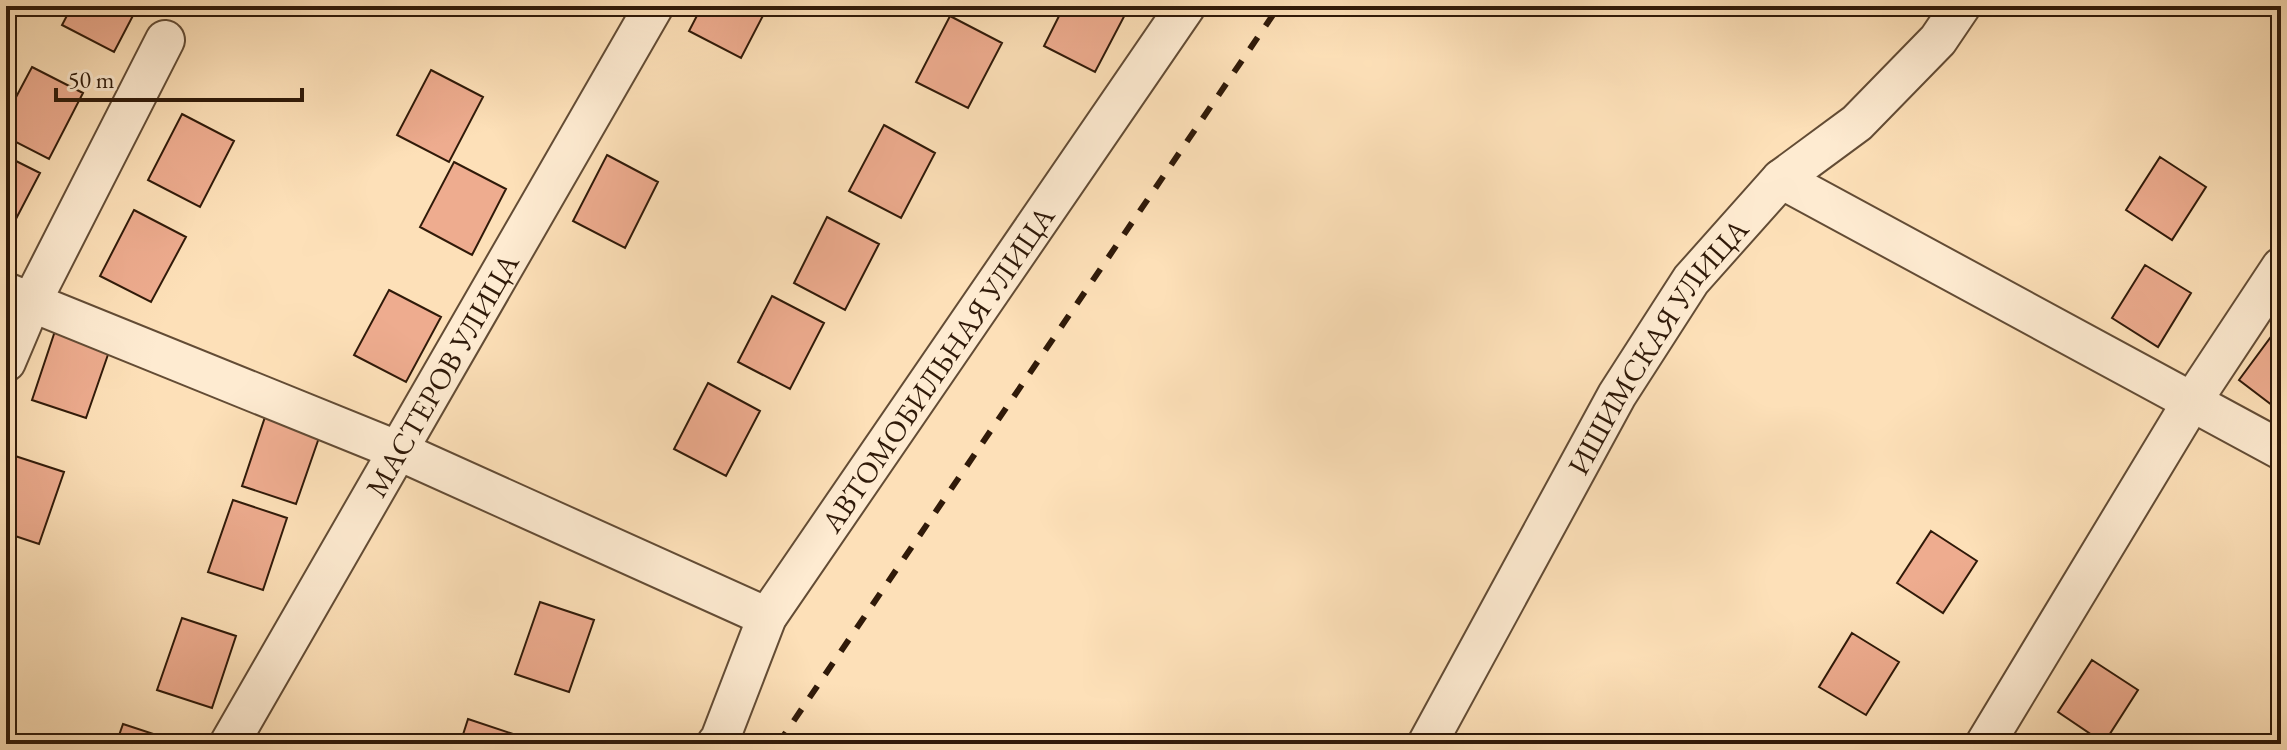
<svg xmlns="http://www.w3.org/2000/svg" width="2287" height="750" font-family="'EB Garamond',serif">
<rect width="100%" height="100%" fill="#fde0b8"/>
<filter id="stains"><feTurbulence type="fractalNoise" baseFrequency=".0025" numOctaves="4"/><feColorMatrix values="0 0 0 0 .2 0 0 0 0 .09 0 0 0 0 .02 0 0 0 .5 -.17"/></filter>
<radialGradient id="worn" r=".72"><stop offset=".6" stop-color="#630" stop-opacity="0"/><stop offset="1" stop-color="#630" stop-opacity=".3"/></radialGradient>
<path fill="#eeac8f" stroke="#301a09" stroke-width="2" d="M72 6H138L114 52 62 25Z
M702 6H768L741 58 689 31Z
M1064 6 1129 7 1095 72 1044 46Z
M950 16 1002 43 968 108 916 82Z
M32 67 83 93 49 159 6 137V116Z
M431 70 483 97 449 162 397 135Z
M182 114 234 141 200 207 148 180Z
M884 125 935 153 901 218 849 191Z
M607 155 658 182 625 248 573 221Z
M6 156 40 173 6 238Z
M2160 157 2206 187 2172 240 2126 210Z
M454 162 506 189 472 255 420 227Z
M134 210 186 237 151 302 100 276Z
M827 217 879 244 845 310 794 283Z
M2145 265 2191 293 2158 347 2112 318Z
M389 290 441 317 406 382 354 355Z
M772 296 824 323 790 389 738 362Z
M56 328 111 346 86 418 32 400Z
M2276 330 2281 334V412L2239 380Z
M708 383 760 411 726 476 674 449Z
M266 414 321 432 296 504 242 486Z
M9 454 64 472 39 544 6 533V463Z
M233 500 287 518 263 590 208 572Z
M1931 531 1977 561 1943 613 1897 583Z
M540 602 594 620 569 692 515 674Z
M182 618 236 636 212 708 157 690Z
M1852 633 1899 662 1866 715 1819 687Z
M2092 660 2138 690 2104 743 2058 712Z
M468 719 522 737 520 744H460Z
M123 724 178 742 177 744H116Z"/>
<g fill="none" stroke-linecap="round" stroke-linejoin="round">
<g stroke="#634c35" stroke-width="42">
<g id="minor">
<path d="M1781 179 2281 450"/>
<path d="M6 292 399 451 767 617"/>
<path d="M6 362 31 303 165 40"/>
<path id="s1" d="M229 744 654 6"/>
<path id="s2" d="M716 744 720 739 767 617 1186 6"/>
<path id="s3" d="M1427 744 1617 395 1691 280 1781 179 1857 123 1938 40 1961 6"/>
<path d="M1985 744 2191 403 2281 267"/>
</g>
</g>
<use href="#minor" stroke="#feebd1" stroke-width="38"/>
<path stroke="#301a09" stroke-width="6" stroke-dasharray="14 14" stroke-linecap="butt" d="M778 744 1279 6"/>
</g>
<g text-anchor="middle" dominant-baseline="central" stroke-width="6" stroke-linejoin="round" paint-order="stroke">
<g font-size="30" fill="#301a09" stroke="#feebd1">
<text stroke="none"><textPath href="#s3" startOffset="460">ИШИМСКАЯ УЛИЦА</textPath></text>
<text stroke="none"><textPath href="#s2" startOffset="438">АВТОМОБИЛЬНАЯ УЛИЦА</textPath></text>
<text stroke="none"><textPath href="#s1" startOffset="426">МАСТЕРОВ УЛИЦА</textPath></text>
</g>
</g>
<rect width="2287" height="750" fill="none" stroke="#fde0b8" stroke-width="32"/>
<rect x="8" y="8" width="2271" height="734" fill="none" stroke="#301a09" stroke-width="4"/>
<rect x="16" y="16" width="2255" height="718" fill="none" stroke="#301a09" stroke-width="2"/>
<path d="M56 88v12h246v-12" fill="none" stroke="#301a09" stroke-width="4"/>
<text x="68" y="88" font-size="24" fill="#301a09" stroke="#feebd1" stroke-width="6" paint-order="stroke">50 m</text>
<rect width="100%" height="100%" filter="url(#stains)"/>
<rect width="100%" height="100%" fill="url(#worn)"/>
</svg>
